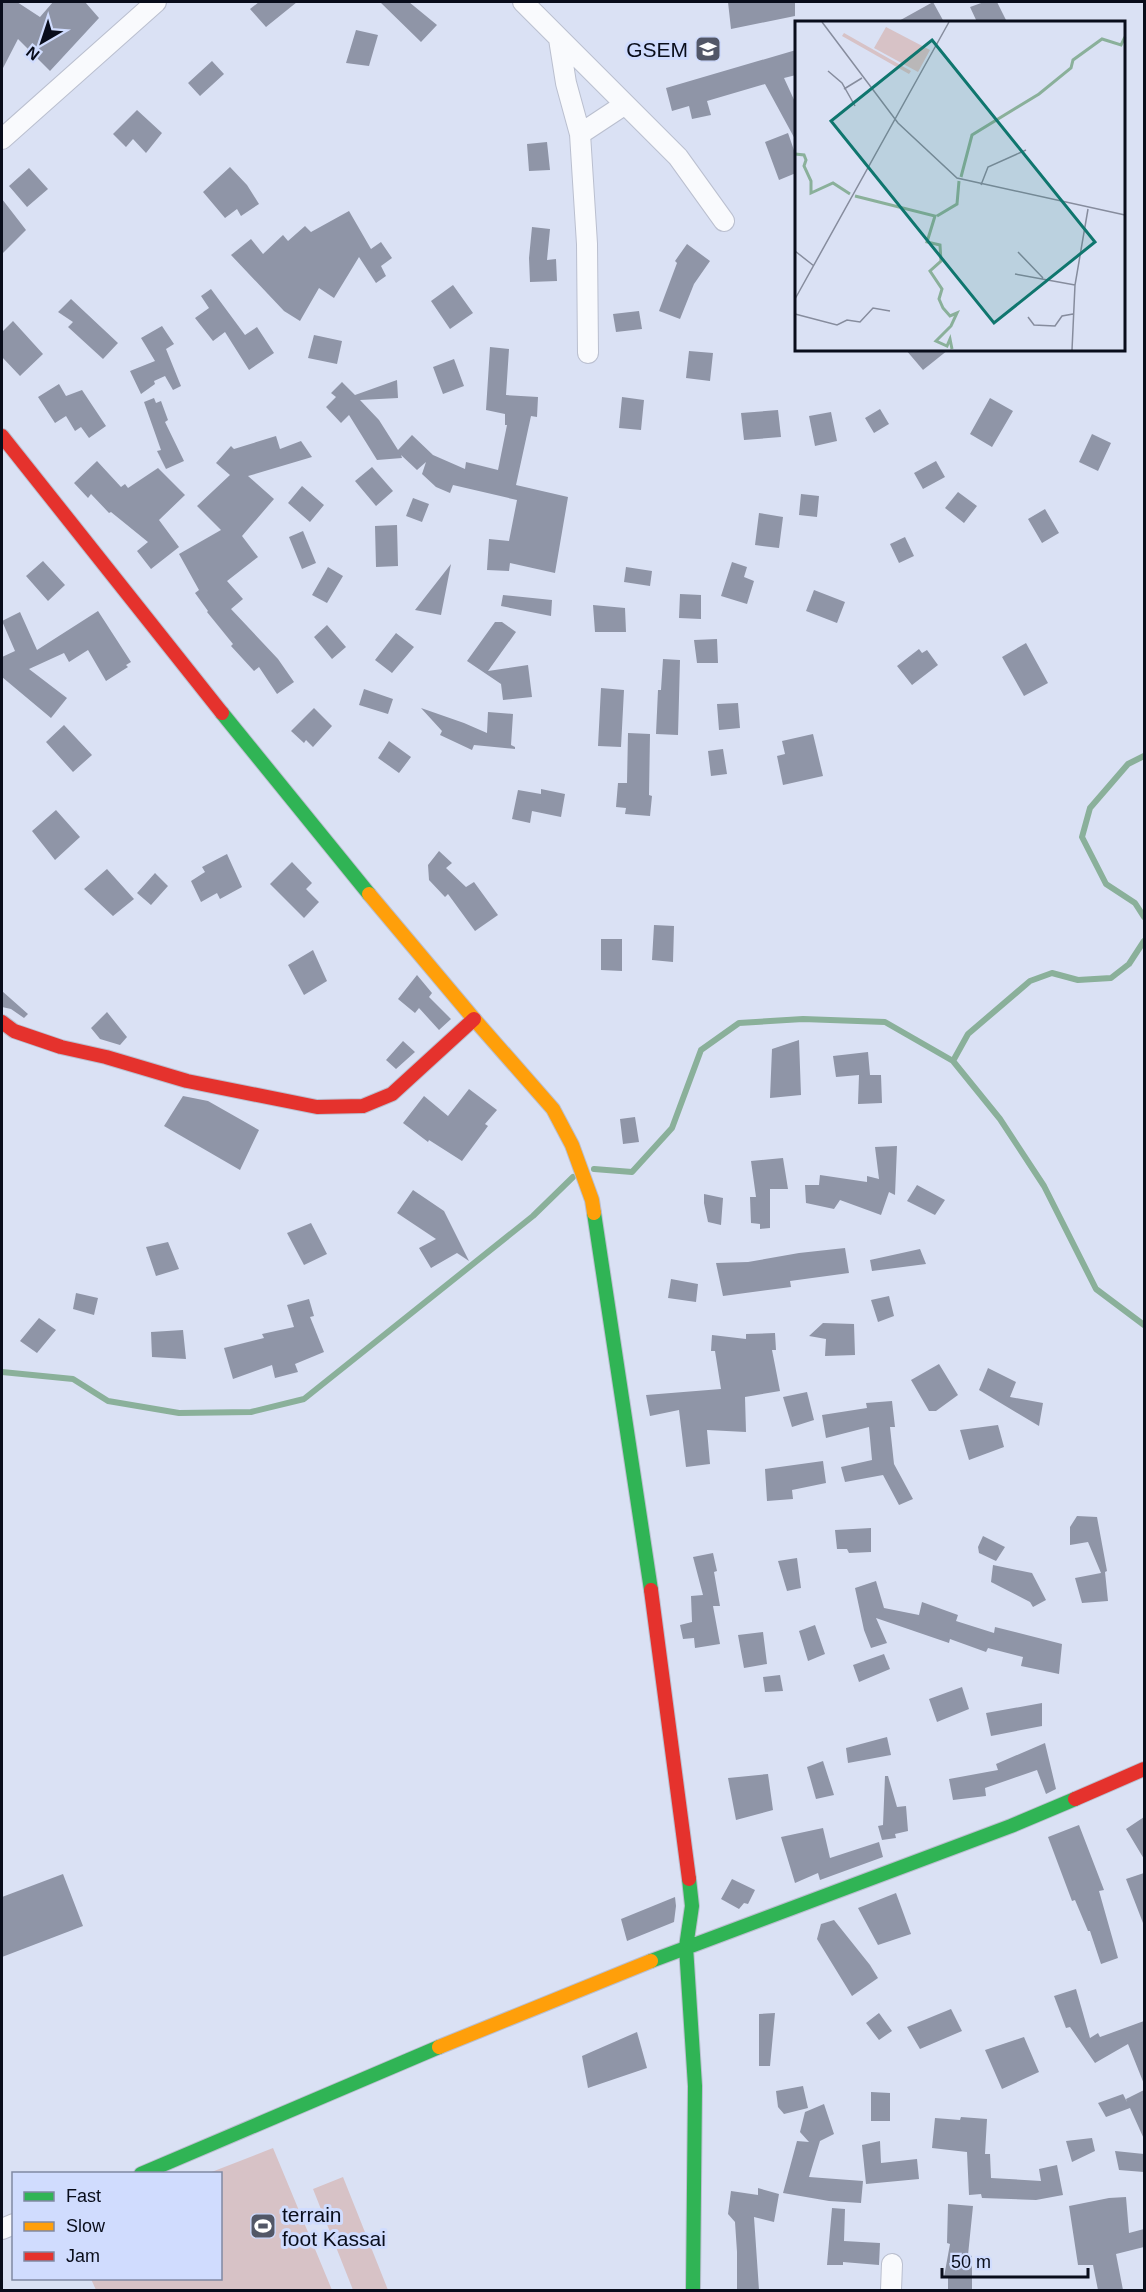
<svg xmlns="http://www.w3.org/2000/svg" width="1146" height="2292" font-family="Helvetica,sans-serif">
<rect width="100%" height="100%" fill="#dae1f4"/>
<path fill="#d7c2c6" d="M273 2148 332 2290H96L91 2279 220 2278V2174L209 2173Z
M343 2177 388 2290H353L313 2189Z"/>
<g fill="none" stroke-linecap="round" stroke-linejoin="round">
<path stroke="#8ab09a" stroke-width="6" d="M1144 756 1128 764 1090 808 1082 837 1106 884 1135 903 1144 917
M1144 941 1129 964 1111 978 1078 980 1052 973 1030 981 968 1034 953 1061 1000 1119 1044 1186 1096 1289 1144 1325
M594 1169 632 1172 672 1128 701 1050 739 1023 803 1019 885 1022 953 1061
M2 1372 73 1379 108 1401 179 1413 251 1412 304 1399 533 1216 573 1177"/>
</g>
<path fill="#8f95a7" d="M2 2H17L40 17 53 2H85L99 18 50 71 18 39 2 70Z
M259 2H297L266 27 250 9Z
M380 2H409L437 25 421 42Z
M728 2H795V16L731 29Z
M933 2 944 22H897Z
M984 2H997L1007 22H977L970 7Z
M356 30 378 35 369 66 346 63Z
M796 50V75L784 78 796 104V141L765 84 707 101 711 115 692 119 689 106 672 111 666 88Z
M212 61 224 74 200 96 188 83Z
M137 110 162 133 146 153 133 139 126 147 113 134Z
M788 133 796 156V173L779 180 765 142Z
M547 142 550 170 529 171 527 144Z
M230 167 247 185 259 204 241 216 237 209 225 218 203 192Z
M29 168 48 189 27 207 9 186Z
M2 199 26 230 2 254Z
M349 211 371 249 381 242 392 258 381 266 386 276 376 283 359 257 334 298 319 288 300 321 284 311 231 255 251 239 263 254 283 235 288 241 305 226 311 232Z
M532 227 550 229 547 260 556 259 557 281 530 282 529 258Z
M687 244 710 261 694 284 680 319 659 311 677 263 675 261Z
M453 285 473 313 450 329 431 301Z
M211 289 245 335 257 327 274 353 249 370 225 332 213 341 195 318 209 308 201 296Z
M71 299 118 343 103 359 68 327 73 322 58 312Z
M639 311 642 329 616 332 613 314Z
M13 321 43 354 20 376 2 357V332Z
M162 326 174 344 166 349 181 386 173 390 165 376 154 381 155 384 141 394 130 371 155 361 141 338Z
M314 335 342 341 337 364 308 358Z
M490 347 509 349 506 395 538 397 537 417 531 416 516 485 568 497 555 573 510 563 509 571 487 570 489 539 509 541 517 500 453 485 450 493 436 487 422 474 426 462 417 470 401 455 402 458 377 460 349 415 341 423 326 407 336 397 331 393 342 382 355 395 397 380 398 398 360 400 379 420 398 450 412 435 433 455 465 469 466 462 498 470 507 425H505V414L486 410Z
M906 350H948L923 370Z
M689 351 713 353 710 381 686 378Z
M454 359 464 386 443 394 433 367Z
M59 384 66 396 82 390 106 426 89 438 81 427 75 431 66 416 55 423 38 397Z
M622 397 644 400 641 430 619 428Z
M154 398 156 403 161 401 168 420 165 422 184 461 166 469 157 451 161 450 144 402Z
M990 398 1013 411 992 447 970 434Z
M880 409 889 424 874 433 865 418Z
M778 410 781 437 744 440 741 413Z
M831 412 837 441 815 446 809 416Z
M1092 434 1111 443 1098 471 1079 462Z
M276 436 280 449 301 441 312 457 248 476 274 499 242 536 258 557 227 581 243 599 231 609 278 659 294 682 277 694 259 667 254 671 231 646 233 644 207 612 208 611 195 593 199 590 179 554 221 530 197 506 230 475 216 463 231 446 234 449Z
M97 461 121 487 125 484 128 488 158 468 185 495 159 520 179 547 151 569 137 551 148 542 111 512 109 513 91 494 88 498 74 483Z
M936 461 945 477 923 489 914 473Z
M372 467 393 491 376 506 355 481Z
M302 486 324 505 310 522 288 503Z
M958 492 977 506 964 523 945 508Z
M801 494 819 496 817 517 799 515Z
M413 498 429 504 422 522 406 516Z
M1045 509 1059 533 1042 543 1028 519Z
M759 513 783 517 779 548 755 545Z
M397 525 398 566 376 567 375 526Z
M303 531 316 563 302 569 289 537Z
M905 537 914 556 899 563 890 544Z
M43 561 65 585 48 601 26 576Z
M732 562 747 567 744 577 754 581 747 604 721 596Z
M451 564 441 615 415 610Z
M328 567 343 576 327 603 312 595Z
M626 567 652 571 650 586 624 582Z
M814 590 845 602 837 623 806 611Z
M680 594 701 595V619L679 618Z
M503 595 552 600 551 616 501 606Z
M593 605 625 608 626 632H595Z
M98 611 131 662 126 665 128 667 106 681 88 650 69 662 64 653 29 669 67 698 51 718 2 677V657L15 651 2 621 20 612 37 650Z
M495 622H502L516 632 488 671 528 665 532 697 503 700 501 684 467 661Z
M327 625 346 647 332 659 314 637Z
M396 633 414 647 392 673 375 660Z
M717 639 718 663H697L694 640Z
M1026 643 1048 683 1024 696 1002 657Z
M919 649 922 653 927 650 938 665 912 685 897 666Z
M663 659 680 660 678 735 656 734 658 690H661Z
M601 688 624 690 621 747 598 746Z
M364 689 393 699 388 714 359 705Z
M738 703 740 728 719 730 717 704Z
M314 708 332 726 313 747 306 740 304 743 291 731Z
M421 708 464 723 487 733 488 712 513 714 511 745 515 747V749L474 745 472 750 440 735 442 731Z
M64 725 92 755 73 772 46 742Z
M628 733 650 734 649 795 652 796 650 816 625 814 626 808 616 807 618 783H627Z
M813 734 823 776 783 785 777 756 785 754 782 741Z
M389 741 411 757 399 773 378 758Z
M723 749 727 774 711 776 708 751Z
M541 789 565 794 561 817 532 811 530 823 512 819 518 790 541 794Z
M56 810 80 837 55 860 32 831Z
M439 851 452 863 446 868 466 887 474 882 498 915 475 931 448 894 445 897 429 880 428 865Z
M227 854 242 887 220 899 217 893 201 902 191 881 205 872 202 867Z
M292 862 312 883 306 889 319 902 304 918 270 884Z
M107 869 134 899 113 916 84 889Z
M155 873 168 886 151 905 137 893Z
M654 925 674 926 673 962 652 960Z
M601 939H622V971L601 970Z
M313 950 327 981 304 995 288 965Z
M417 975 432 993 429 997 451 1019 439 1030 419 1008 415 1013 398 999Z
M2 991 28 1014 24 1018 11 1009 2 1007Z
M107 1012 127 1037 120 1045 100 1039 91 1028Z
M799 1040 801 1095 770 1098 772 1049Z
M403 1041 415 1052 396 1069 386 1060Z
M868 1052 870 1075H881L882 1103 858 1104 859 1075 836 1077 833 1056Z
M469 1089 497 1110 485 1124 488 1126 462 1161 429 1140 428 1142 403 1123 424 1096 448 1116Z
M183 1096 208 1101 259 1130 240 1170 164 1126Z
M635 1117 639 1142 623 1144 620 1119Z
M897 1146 895 1195 889 1192 881 1215 840 1200 834 1209 806 1203 805 1185H819L820 1175 867 1182V1176L879 1179 875 1147Z
M783 1158 788 1189H770V1228L760 1229V1224L751 1223 750 1197H756L751 1161Z
M917 1185 945 1200 935 1215 907 1201Z
M413 1190 444 1211 469 1261 457 1253 431 1268 419 1248 436 1239 397 1213Z
M704 1194 723 1198 721 1225 708 1222 704 1203Z
M311 1223 327 1254 304 1265 287 1233Z
M168 1242 179 1269 156 1276 146 1247Z
M845 1248 849 1273 790 1281 791 1287 723 1296 716 1263 748 1262 799 1253Z
M920 1249 926 1264 872 1271 870 1260Z
M671 1279 698 1284 696 1302 668 1298Z
M76 1293 98 1298 94 1315 73 1309Z
M889 1296 894 1316 878 1322 871 1300Z
M309 1299 314 1316 310 1317 324 1352 295 1364 298 1372 275 1378 272 1365 233 1379 224 1348 264 1338 262 1334 294 1327 287 1305Z
M39 1318 56 1330 37 1353 20 1341Z
M823 1323 854 1324 855 1355 825 1356 826 1339 809 1336Z
M183 1330 186 1359 152 1357 151 1332Z
M775 1333 776 1350H772L780 1391 745 1397 746 1432 707 1430 710 1464 686 1467 679 1410 650 1416 646 1395 721 1389 715 1351H711L712 1335 746 1339V1334Z
M939 1364 958 1395 936 1411H929L911 1380Z
M988 1368 1016 1382 1010 1397 1043 1403 1039 1426 979 1390Z
M807 1392 814 1420 792 1427 783 1397Z
M892 1401 895 1427H890L894 1464 913 1499 899 1505 883 1475 845 1482 841 1467 872 1460 869 1427 826 1438 822 1415 867 1408 866 1403Z
M998 1425 1004 1447 969 1460 960 1430Z
M823 1461 826 1483 792 1490 793 1499 767 1501 765 1469Z
M1077 1516 1097 1517 1107 1571 1105 1572 1108 1601 1082 1603 1075 1578 1101 1573 1088 1542 1070 1545V1527Z
M871 1528V1552L849 1553 847 1549H837L835 1530Z
M983 1536 1005 1547 996 1561 979 1553 978 1547Z
M713 1553 717 1571 714 1572 720 1606H713L720 1644 695 1648 694 1638 683 1639 680 1625 692 1622 691 1596 703 1595 693 1557Z
M797 1558 801 1588 787 1591 778 1561Z
M993 1565 1032 1573 1046 1600 1033 1607 1030 1602 991 1582Z
M876 1581 884 1608 919 1615 922 1602 958 1615 956 1621 994 1633 995 1627 1062 1644 1059 1674 1021 1666 1023 1657 988 1648 986 1652 950 1639 949 1643 876 1618 887 1643 871 1648 864 1630 855 1588Z
M815 1625 825 1654 808 1661 799 1631Z
M763 1632 767 1664 744 1668 738 1635Z
M884 1654 890 1669 859 1682 853 1665Z
M780 1675 783 1691 765 1692 763 1677Z
M962 1687 969 1709 937 1722 929 1699Z
M1042 1703V1726L991 1736 986 1713Z
M887 1737 891 1755 848 1763 846 1748Z
M1045 1743 1056 1789 1046 1794 1037 1770 985 1788 986 1796 953 1800 949 1779 998 1770 996 1764Z
M823 1761 834 1795 816 1799 807 1767Z
M768 1774 773 1810 736 1820 728 1778Z
M885 1776H888L897 1807 906 1806 908 1831 895 1834 896 1838 882 1840 878 1826 883 1825Z
M1144 1817V1859L1126 1829Z
M1079 1825 1104 1890 1099 1891 1118 1958 1101 1964 1090 1931H1088L1075 1900 1072 1901 1048 1837Z
M823 1828 830 1858 879 1842 883 1857 820 1880 818 1873 795 1883 781 1837Z
M1144 1873V1923H1143L1126 1879Z
M63 1874 83 1926 2 1957V1897Z
M732 1879 755 1890 748 1904 744 1903 739 1909 721 1899Z
M896 1893 911 1934 878 1945 858 1908Z
M675 1897 676 1906 674 1922 627 1941 621 1919Z
M834 1920 870 1965 878 1978 852 1996 817 1939 821 1924Z
M1076 1989 1090 2038 1098 2033 1100 2037 1144 2021V2084L1128 2044 1095 2063 1070 2027 1066 2028 1054 1996Z
M951 2009 962 2031 920 2049 907 2027Z
M775 2013 770 2066H759V2014Z
M879 2013 892 2031 879 2040 866 2023Z
M637 2032 647 2068 588 2088 582 2056Z
M1024 2037 1039 2072 1002 2089 985 2050Z
M803 2086 808 2108 784 2114 778 2107 776 2091Z
M1144 2090V2139L1130 2108 1106 2117 1098 2103 1123 2094 1127 2102 1126 2099Z
M871 2092 890 2093V2121H871Z
M824 2104 834 2134 820 2141 809 2177 863 2181 861 2203 829 2201 783 2193 797 2141 809 2142 800 2132 805 2112Z
M961 2117 987 2119 985 2154H990L991 2178 1041 2181 1039 2169 1057 2165 1063 2195 1036 2200 982 2198 981 2194 969 2195 967 2152 932 2148 935 2118 960 2120Z
M1092 2138 1095 2151 1072 2162 1066 2141Z
M880 2141 881 2163 917 2159 919 2179 866 2184 862 2145Z
M1115 2151 1144 2154V2172L1119 2170Z
M758 2188 779 2194 774 2222 754 2217 759 2290H737V2252L735 2222 728 2214 731 2191 758 2195Z
M1126 2197 1129 2233 1144 2229V2247L1116 2254 1123 2290H1098L1093 2265H1078L1069 2206 1109 2198Z
M948 2204 973 2206 968 2255 972 2256V2290H948V2277H944L950 2244 947 2243Z
M832 2208 845 2209 844 2241 880 2243 879 2265 843 2262V2265H827Z"/>
<g fill="none" stroke-linecap="round" stroke-linejoin="round">
<g stroke="#babfcf" stroke-width="22">
<path id="street" d="M523 2 678 157 724 221
M559 39 566 83 580 134 587 244 588 353
M580 134 624 105
M2 139 156 2
M2 2229 14 2224
M891 2290 892 2264"/>
</g>
<g stroke="#babfcf" stroke-width="16">
<path id="fast" d="M222 713 369 894
M594 1213 651 1590
M689 1879 692 1906 686 1947 695 2086 693 2290
M651 1961 1011 1826 1075 1799
M141 2174 439 2047"/>
</g>
<g stroke="#babfcf" stroke-width="16">
<path id="slow" d="M369 894 474 1019 553 1109 572 1145 592 1200 594 1213
M439 2047 651 1961"/>
</g>
<g stroke="#babfcf" stroke-width="16">
<path id="jam" d="M2 436 222 713
M2 1022 14 1031 61 1047 106 1057 187 1081 317 1107 363 1106 392 1094 474 1019
M651 1590 689 1879
M1075 1799 1144 1769"/>
</g>
<use href="#street" stroke="#f9fafd" stroke-width="20"/>
<use href="#fast" stroke="#30b455" stroke-width="14"/>
<use href="#slow" stroke="#ff9f0a" stroke-width="14"/>
<use href="#jam" stroke="#e5322d" stroke-width="14"/>
</g>
<defs>
<g id="school-square" transform="scale(1.35)"><rect x="-9" y="-9" width="18" height="18" rx="4" fill="#525767" stroke="#d0dcfe"/><path d="M0-5L7-2L0 1L-7-2ZM-4 1L0 2.5L4 1V4Q0 6-4 4Z" fill="#fff"/></g>
<g id="stadium-square" transform="scale(1.35)"><rect x="-9" y="-9" width="18" height="18" rx="4" fill="#525767" stroke="#d0dcfe"/><path d="M0-5a6.5 5 0 1 0 0 10a6.5 5 0 1 0 0-10ZM-3.5-1.8h7v3.6h-7Z" fill="#fff"/></g>
</defs>
<g fill-rule="evenodd">
<use href="#school-square" x="708" y="49"/>
<use href="#stadium-square" x="263" y="2226"/>
</g>
<g text-anchor="middle" dominant-baseline="central" stroke-width="6" stroke-linejoin="round" paint-order="stroke">
<g font-size="21" fill="#090d1b" stroke="#d0dcfe" text-anchor="end">
<text x="688" y="49">GSEM</text>
<text x="282" y="2214" text-anchor="start">terrain<tspan x="282" dy="24">foot Kassai</tspan></text>
</g>
</g>
<g transform="translate(795 21)">
<rect width="330" height="330" fill="#dae1f4"/>
<path d="M91 6 135 29 123 51 79 27ZM49 12 116 50 114 53 47 15Z" fill="#d7c2c6"/>
<path fill="none" stroke="#8ab09a" stroke-width="3" d="M0 133 9 134 11 139 9 145 16 160V172L38 162 55 173M166 156 177 114 244 73 276 47 278 39 307 18 326 24 330 16M60 175 140 195 132 221 145 224 146 240 135 250 147 268 144 278 148 287 155 295 162 292 156 305 141 320 152 325 155 318 157 328M142 195 162 183 164 160"/>
<path fill="none" stroke="#868c9d" stroke-width="1.5" d="M27 1 103 102 162 157 330 194M33 50 47 62 60 85M49 68 67 57M186 164 193 146 231 129M0 230 19 245M223 231 248 257M220 253 280 264M0 278 154 1M0 293 42 304 52 299 65 301 78 287 95 290M233 296 239 304 260 305 267 295 278 293M277 329 280 264 293 188"/>
<path fill="#0f766e" fill-opacity="0.15" stroke="#0f766e" stroke-width="3" d="M137 19 300 221 199 302 36 100Z"/>
<rect width="330" height="330" fill="none" stroke="#090d1b" stroke-width="3"/>
</g>
<rect width="1146" height="2292" fill="none" stroke="#090d1b" stroke-width="6"/>
<rect x="12" y="2172" width="210" height="108" fill="#d0dcfe" stroke="#8089a3" stroke-width="1.5"/>
<rect x="24" y="2192" width="30" height="9" fill="#30b455" stroke="#8089a3" stroke-width="1.5"/>
<text x="66" y="2202" font-size="18" fill="#090d1b">Fast</text>
<rect x="24" y="2222" width="30" height="9" fill="#ff9f0a" stroke="#8089a3" stroke-width="1.5"/>
<text x="66" y="2232" font-size="18" fill="#090d1b">Slow</text>
<rect x="24" y="2252" width="30" height="9" fill="#e5322d" stroke="#8089a3" stroke-width="1.5"/>
<text x="66" y="2262" font-size="18" fill="#090d1b">Jam</text>
<g transform="translate(42 42) rotate(219)" stroke="#d0dcfe" stroke-width="4.5" paint-order="stroke">
<path d="M0-4.5L10 22L0 15L-10 22Z" fill="#090d1b"/>
<text y="-9" font-size="16" font-weight="bold" text-anchor="middle" fill="#090d1b">N</text>
</g>
<path d="M942 2268v9h146v-9" fill="none" stroke="#090d1b" stroke-width="3"/>
<text x="951" y="2268" font-size="18" fill="#090d1b" stroke="#d0dcfe" stroke-width="4.5" paint-order="stroke">50 m</text>
</svg>
